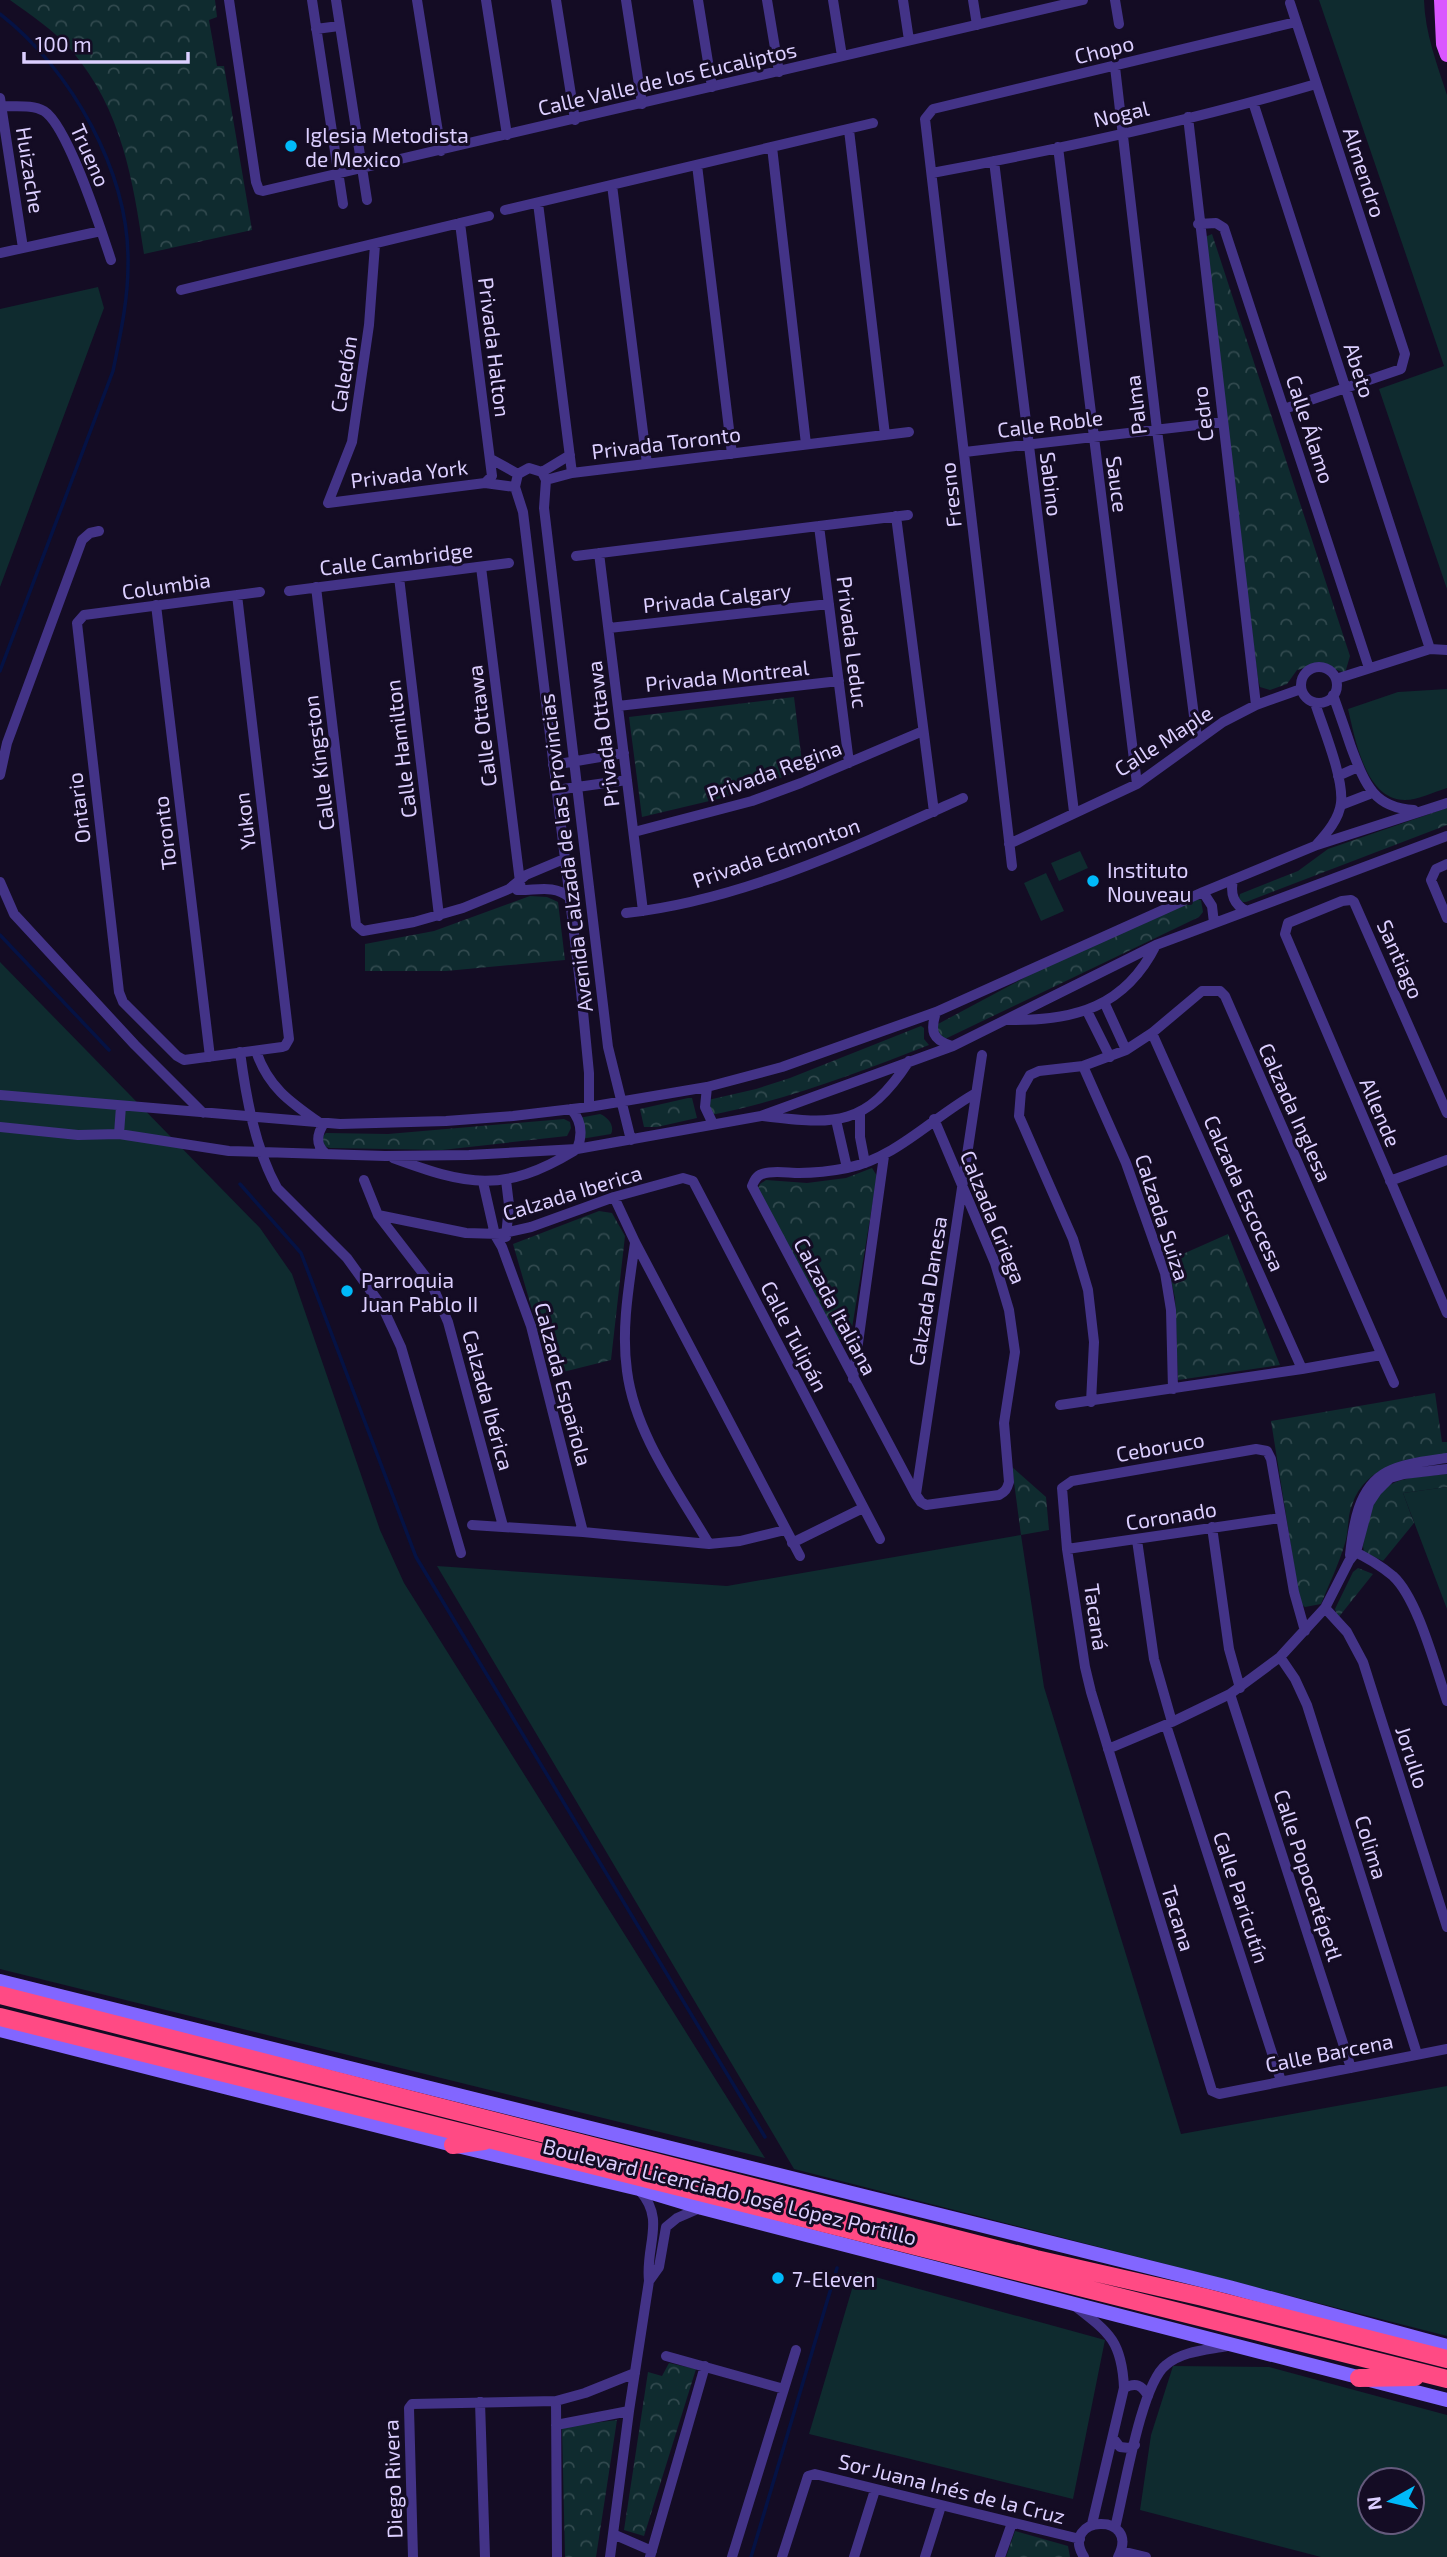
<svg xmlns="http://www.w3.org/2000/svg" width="1447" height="2557" font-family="'Exo 2',sans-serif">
<defs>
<pattern id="park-crowns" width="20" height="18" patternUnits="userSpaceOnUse" patternTransform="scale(1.75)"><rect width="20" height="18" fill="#0f2b2f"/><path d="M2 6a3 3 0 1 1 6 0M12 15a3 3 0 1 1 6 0" fill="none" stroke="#31494e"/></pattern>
</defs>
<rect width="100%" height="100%" fill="#140c24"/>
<path fill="#0f2b2f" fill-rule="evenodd" d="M1319 0H1424C1425 33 1437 64 1447 95V589L1379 389 1444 366Z
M98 287 104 308 0 587V309Z
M1447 689V788C1434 792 1418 800 1405 800 1365 800 1355 738 1348 709L1398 692Z
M1080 851 1088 868 1059 881 1051 863Z
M1046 873 1064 911 1041 921 1024 883Z
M0 962 260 1228 292 1274 380 1530 404 1583 765 2158 0 1969Z
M1447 1487V1609L1403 1493Z
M1021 1535 1044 1687 1181 2134 1447 2086V2336L794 2169 437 1566 727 1586Z
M857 2272 1105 2340 1073 2499 809 2434Z
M1173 2366 1269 2367 1447 2415V2557H1321L1140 2510 1151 2435ZM1370 2480H1412V2522H1370Z"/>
<path fill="url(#park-crowns)" d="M10 0H215L217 17 209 20 217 66H224L252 230 144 254C133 180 122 110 72 51 55 31 31 15 10 0Z
M1212 234 1350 656 1345 673 1321 664 1297 670 1287 684 1270 690 1260 687 1258 679 1203 238Z
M794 697 803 770 722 798 642 817 629 717Z
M1447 808V825L1246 902H1242L1239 898 1240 894 1298 871 1328 849Z
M530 896 547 897 558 902 565 960 446 971H365V944L434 931Z
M1197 899 1201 900 1203 912 1199 917 945 1039H939L936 1026 938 1024 1052 963Z
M921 1026 924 1028V1039L929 1045C858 1073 786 1100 711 1115L708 1100 756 1089 790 1078Z
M688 1098H692L697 1118 657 1127H644L640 1109Z
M600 1114C608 1117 615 1126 611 1134L581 1139 579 1118Z
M564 1119 570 1122 571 1128 567 1136 442 1150 330 1148 323 1146 322 1137 326 1133 388 1134Z
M872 1168 877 1176 851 1334 845 1341 838 1339 757 1190 760 1184 766 1180 807 1183 846 1178Z
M599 1211 612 1213 625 1236 611 1360 551 1375 513 1244Z
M1228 1234 1280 1365 1178 1380 1175 1298 1167 1261Z
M1435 1393 1442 1442H1447V1455C1409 1460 1366 1463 1352 1505 1347 1517 1349 1531 1345 1543 1339 1564 1329 1584 1321 1604L1305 1607 1300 1603 1271 1421Z
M1012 1467 1046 1497 1049 1530 1021 1535Z
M1447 1474V1487L1403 1493 1414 1523 1383 1561 1364 1552 1363 1546C1366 1532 1368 1515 1373 1503 1386 1475 1421 1477 1447 1474Z
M1358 1568 1373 1574 1338 1618 1335 1609 1353 1572Z
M669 2363 696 2369 644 2536 624 2530 648 2372 662 2376Z
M617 2420 596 2557H565L562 2427Z
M1015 2531 1068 2546 1070 2557H1006Z"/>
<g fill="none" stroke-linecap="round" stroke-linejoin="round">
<path stroke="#051244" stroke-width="3.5" d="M0 14C71 69 130 173 128 265 128 301 120 336 113 371L0 671
M0 935 109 1050
M240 1184 301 1253 416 1557 765 2137
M751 2557 837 2268"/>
<path stroke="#433387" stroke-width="10" d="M229 0 256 182 259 190 263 191 1083 0
M312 0 343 204
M336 0 367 200
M417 0 441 151
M486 0 507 135
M556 0 575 120
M626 0 642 104
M698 0 712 87
M767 0 779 72
M833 0 842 56
M903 0 909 40
M973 0 977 25
M1115 0 1119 24
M316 29 339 26
M1115 67 1157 430 1197 739
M0 98 23 248
M1253 102 1430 649
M2 106C15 107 32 104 44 111 68 126 101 230 111 260
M1188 117 1256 705
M849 130 885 435
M772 147 806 444
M1058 147 1137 784
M994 161 1074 812
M697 165 732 454
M932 173C1061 149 1190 121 1316 84
M612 185 647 464
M538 203 572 473
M505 210 873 123
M1198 224 1216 223 1224 228 1369 668
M375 245 369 325 352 442 328 503 485 483 492 476 460 223
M0 253 101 231
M181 290 489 216
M1284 409 1401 369 1405 354 1290 3
M965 452 1223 422
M491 459 518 474
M542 472 570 455
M546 480 572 473 909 432
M485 483 515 487
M896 516 934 812
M819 526 849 763
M599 553 643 911
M576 556 908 515
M481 567 521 890
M399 577 439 916
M316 587 356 925 363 931 414 922 463 908 509 889 526 875 564 859
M289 591 509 563
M237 595 289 1039 285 1046 282 1047 184 1060 177 1056 123 1002 119 992 77 623 84 615 260 592
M156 605 210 1057
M609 628 829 604
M1301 685a18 18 0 1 1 36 0a18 18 0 1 1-36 0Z
M1336 679 1430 649 1447 650
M1333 695C1339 712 1345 729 1351 747 1364 781 1372 808 1414 810
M1315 703C1323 728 1344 778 1341 803 1339 819 1327 833 1317 844
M618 706 839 681
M553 765 624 753
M0 775 7 743 82 540 90 533 99 531
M1338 776 1358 767
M556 790 627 780
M1341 805 1372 793
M634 832 752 801 801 783 923 731
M1009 844 1137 784 1223 722 1256 705 1301 689
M1447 864 1436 869 1431 880 1447 918
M1012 866 925 119 933 109 1296 22
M1233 880C1230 895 1234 904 1246 911
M0 882 14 914 135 1045 203 1113
M517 890C535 891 554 884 569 897
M1203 892 1212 906 1214 923
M626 913C743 900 857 846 963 798
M1105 1004 1126 1050
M1087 1011 1110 1057
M936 1012C930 1031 932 1040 952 1046
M1009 1020C1075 1021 1125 1007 1156 945
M1152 1033 1302 1369
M256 1051C268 1087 290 1102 320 1123
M240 1052C246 1097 255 1148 277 1188L347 1258 383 1308 401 1347 461 1553
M1083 1066 1126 1163 1165 1273 1171 1310 1173 1389
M707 1087 705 1107 713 1124
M0 1095 340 1124 446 1121 513 1116 589 1107 707 1087 782 1067 936 1012 1203 892 1317 845 1447 803
M589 1107V1073L581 991 523 512 515 487 518 474 529 468 542 472 546 480 544 508 608 1047 631 1140
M571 1109C582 1121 583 1134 577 1149
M1447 1113 1354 902 1351 900 1342 901 1288 923 1285 934 1447 1313
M860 1114V1137L865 1163
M763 1116C836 1125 866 1127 909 1061
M934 1119 995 1263 1009 1310 1015 1352 1004 1423 1009 1482C1007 1489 1005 1492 999 1495L926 1505 921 1502 916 1495 752 1186C754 1181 756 1176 762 1174 772 1170 788 1173 799 1173 815 1173 832 1171 847 1168 896 1158 933 1117 976 1093
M836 1120 847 1168
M324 1123C317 1134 315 1144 325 1153
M0 1127 78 1135 119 1134 229 1151 385 1156 469 1155 577 1149 761 1116 953 1046 1156 945 1447 836
M119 1134 121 1106
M393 1158C467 1185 503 1194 574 1151
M364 1180 378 1215 432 1285 448 1322 503 1526
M1390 1181 1447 1160
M483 1182 495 1235 502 1247 531 1326 583 1532
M614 1197 635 1242 800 1556
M378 1215 466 1233 500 1234 531 1227 614 1197 683 1178 693 1181 880 1539
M506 1237 509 1205 506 1180
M635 1243C629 1285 621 1329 627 1371 635 1434 678 1491 709 1544
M853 1379 884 1156
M1091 1402 1094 1342 1088 1290 1073 1239 1019 1116 1021 1091 1030 1075 1039 1071 1083 1066 1126 1050 1152 1033 1202 991H1220L1225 996 1394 1383
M1060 1405 1302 1369 1381 1355
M916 1494 982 1055
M472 1525 583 1532 709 1544 740 1541 785 1530
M1212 1527 1229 1649 1240 1688
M1137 1540 1154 1659 1172 1722
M792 1543 863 1508
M1067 1549 1280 1518
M1351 1550C1364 1556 1381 1566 1393 1576 1418 1599 1435 1667 1447 1701
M1350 1555C1353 1526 1358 1487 1387 1472 1404 1463 1428 1461 1447 1458
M1325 1608 1347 1632 1363 1662 1447 1927
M1305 1631 1294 1592 1271 1459 1267 1451 1256 1449 1072 1481 1062 1488 1067 1549 1085 1667 1091 1692 1212 2091 1219 2094 1447 2049
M1280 1657 1295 1679 1307 1705 1417 2054
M1230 1694 1351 2068
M1166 1725 1281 2081
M1108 1749 1172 1722 1230 1694 1280 1657 1325 1608 1349 1561 1356 1552 1369 1503 1377 1491 1390 1478 1404 1474 1447 1469
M649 2281 659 2267 666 2227 677 2218 700 2208
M1075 2306C1110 2333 1122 2342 1124 2388L1092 2524
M666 2356 784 2389
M1124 2388C1136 2382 1142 2385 1148 2396
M556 2401 557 2557
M480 2402 485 2557
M556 2425 629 2411
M1113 2438 1120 2447 1129 2448 1135 2445
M1115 2528C1124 2493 1141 2384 1166 2365 1182 2351 1207 2350 1227 2346
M613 2534 652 2551
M1121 2551 1146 2557
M413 2557 409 2408 412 2404 556 2401 585 2393 635 2373
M610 2557 629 2411 649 2281C645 2246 666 2220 640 2191
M650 2557 705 2366
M732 2557 796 2350
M782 2557 808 2476 815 2474 1080 2539
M854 2557 875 2490
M925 2557 941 2506
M1000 2557 1012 2523
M1084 2557C1058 2515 1142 2511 1118 2557"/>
<path stroke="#8266ff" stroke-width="14" d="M0 1981 1229 2287 1447 2346
M0 2030 453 2145 639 2189 702 2208 1447 2400"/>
<path stroke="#da56ff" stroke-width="14" d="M1441 0 1443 44 1447 55"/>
<path stroke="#ff4a84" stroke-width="18" d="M0 1995 1036 2259 1203 2297 1447 2359
M0 2017 1447 2379
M453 2145 484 2141
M1359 2378 1415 2377"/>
</g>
<g fill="#00bafa" stroke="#140c24" stroke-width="2.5">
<circle cx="291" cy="146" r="7"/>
<circle cx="1093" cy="881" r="7"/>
<circle cx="347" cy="1291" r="7"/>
<circle cx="778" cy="2278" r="7"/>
</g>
<g text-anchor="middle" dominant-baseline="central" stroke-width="6" stroke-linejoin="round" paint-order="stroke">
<g font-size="21" fill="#dccfff" stroke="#140c24">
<text transform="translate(1104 49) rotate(-14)">Chopo</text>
<text transform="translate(667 78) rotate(-13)">Calle Valle de los Eucaliptos</text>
<text transform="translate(1121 113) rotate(-13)">Nogal</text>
<text transform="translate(91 155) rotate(66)">Trueno</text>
<text transform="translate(31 170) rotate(81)">Huizache</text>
<text transform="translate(1365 172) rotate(72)">Almendro</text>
<text transform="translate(495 347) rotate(83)">Privada Halton</text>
<text transform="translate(1360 370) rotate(72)">Abeto</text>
<text transform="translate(343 374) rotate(-81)">Caledón</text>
<text transform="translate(1135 405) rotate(-97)">Palma</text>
<text transform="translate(1202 414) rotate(-97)">Cedro</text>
<text transform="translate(1050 423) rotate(-7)">Calle Roble</text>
<text transform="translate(1311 429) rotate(72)">Calle Álamo</text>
<text transform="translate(666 442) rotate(-7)">Privada Toronto</text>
<text transform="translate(409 473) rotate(-7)">Privada York</text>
<text transform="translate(1052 484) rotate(83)">Sabino</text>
<text transform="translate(1118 484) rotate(83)">Sauce</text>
<text transform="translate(950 495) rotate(-96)">Fresno</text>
<text transform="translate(396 558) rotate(-7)">Calle Cambridge</text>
<text transform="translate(166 585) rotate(-8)">Columbia</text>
<text transform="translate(717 597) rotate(-6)">Privada Calgary</text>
<text transform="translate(853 642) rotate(83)">Privada Leduc</text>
<text transform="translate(727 675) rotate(-6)">Privada Montreal</text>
<text transform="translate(481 726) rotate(-97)">Calle Ottawa</text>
<text transform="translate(602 734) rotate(-97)">Privada Ottawa</text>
<text transform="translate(1163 740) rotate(-33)">Calle Maple</text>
<text transform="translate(400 749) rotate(-97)">Calle Hamilton</text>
<text transform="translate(318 763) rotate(-97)">Calle Kingston</text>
<text transform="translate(774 770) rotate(-20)">Privada Regina</text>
<text transform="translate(78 808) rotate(-97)">Ontario</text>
<text transform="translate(244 821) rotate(-97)">Yukon</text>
<text transform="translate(164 833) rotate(-97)">Toronto</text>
<text transform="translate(776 852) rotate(-19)">Privada Edmonton</text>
<text transform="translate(565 853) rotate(-97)">Avenida Calzada de las Provincias</text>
<text transform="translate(1401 959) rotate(66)">Santiago</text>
<text transform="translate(1296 1112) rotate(66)">Calzada Inglesa</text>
<text transform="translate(1381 1112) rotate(67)">Allende</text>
<text transform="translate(572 1192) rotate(-17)">Calzada Iberica</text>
<text transform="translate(1245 1193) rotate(66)">Calzada Escocesa</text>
<text transform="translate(994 1217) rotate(68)">Calzada Griega</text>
<text transform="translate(1163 1217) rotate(72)">Calzada Suiza</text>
<text transform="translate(927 1291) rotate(-81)">Calzada Danesa</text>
<text transform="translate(836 1306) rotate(62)">Calzada Italiana</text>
<text transform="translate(795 1336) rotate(63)">Calle Tulipán</text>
<text transform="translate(564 1384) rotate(75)">Calzada Española</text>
<text transform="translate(489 1400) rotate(75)">Calzada Ibérica</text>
<text transform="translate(1160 1446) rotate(-10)">Ceboruco</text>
<text transform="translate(1171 1515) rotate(-9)">Coronado</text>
<text transform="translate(1097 1617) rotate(82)">Tacaná</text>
<text transform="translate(1413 1757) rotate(72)">Jorullo</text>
<text transform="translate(1372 1847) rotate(73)">Colima</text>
<text transform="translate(1309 1875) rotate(72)">Calle Popocatépetl</text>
<text transform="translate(1242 1897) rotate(72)">Calle Paricutín</text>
<text transform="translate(1179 1918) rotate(73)">Tacana</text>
<text transform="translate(1329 2052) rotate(-11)">Calle Barcena</text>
<text transform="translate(730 2191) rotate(14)">Boulevard Licenciado José López Portillo</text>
<text transform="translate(392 2479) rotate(-92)">Diego Rivera</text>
<text transform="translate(952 2488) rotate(14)">Sor Juana Inés de la Cruz</text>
</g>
<g font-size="21" fill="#dccfff" stroke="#140c24" text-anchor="start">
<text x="305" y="134">Iglesia Metodista<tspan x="305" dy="24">de Mexico</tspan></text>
<text x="1107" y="869">Instituto<tspan x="1107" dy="24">Nouveau</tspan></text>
<text x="361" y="1279">Parroquia<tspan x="361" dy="24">Juan Pablo II</tspan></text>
<text x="792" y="2278">7-Eleven</text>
</g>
</g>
<g transform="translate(1391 2501) rotate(262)"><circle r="33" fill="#140c24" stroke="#645a7c" stroke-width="2"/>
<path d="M0-5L12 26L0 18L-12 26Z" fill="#00bafa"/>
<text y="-10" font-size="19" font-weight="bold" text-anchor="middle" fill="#dccfff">N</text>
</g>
<path d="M24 52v10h164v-10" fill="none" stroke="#dccfff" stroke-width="3.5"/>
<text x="35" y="52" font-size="21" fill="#dccfff" stroke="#140c24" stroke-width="5" paint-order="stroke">100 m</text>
</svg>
